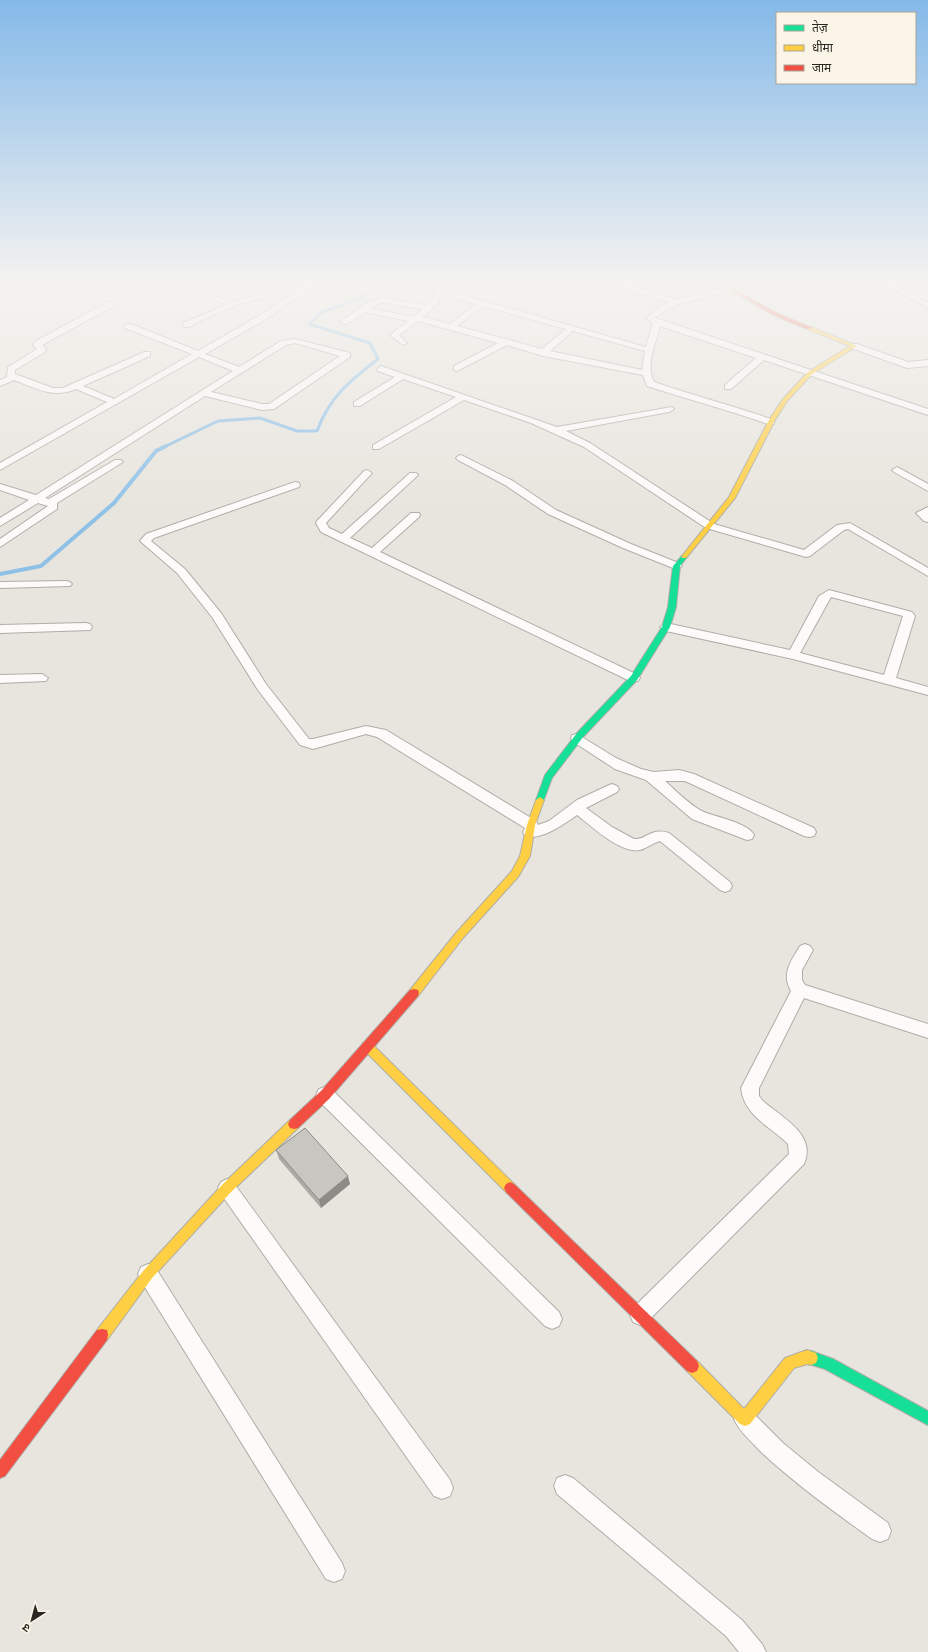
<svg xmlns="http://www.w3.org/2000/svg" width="928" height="1652" font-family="Lora,'Noto Sans Devanagari',serif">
<rect width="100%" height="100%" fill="#e8e5de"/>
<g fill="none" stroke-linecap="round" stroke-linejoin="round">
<path stroke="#8fc1e7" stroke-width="3" d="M164 447 218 421 260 418 297 431H317C330 396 350 381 378 359L370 343 309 324 322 312 360 299 382 282"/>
<path stroke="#8fc1e7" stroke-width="4" d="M0 574 41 566 114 503 156 451 166 446"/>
<g stroke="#afada8" stroke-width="5">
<path id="lane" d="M194 290 230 304"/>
</g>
<g stroke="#afada8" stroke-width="2">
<path id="street" d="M251 282H348L312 287 303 293V296H299L268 318 205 354 239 367 281 341 295 339 350 353V357L274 409 262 410 205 396 45 498 49 499 115 460H121L123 462 57 503V509L0 547V539L48 506 38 503 0 526V518L29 500 0 490V484L36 495 233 371 199 357 0 470V463L107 402 76 389C54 399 35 388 14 380L0 386V380L7 377 8 367 37 349 33 345 36 341 108 302H114V306L42 345 46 349 45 352 15 370V374L53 388H63L144 352H150V356L83 386 114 399 192 354 125 328V324H131L198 351 262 314 289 296C253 295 220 311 189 327H183V323L238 300 269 293 295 292 304 286 254 284ZM295 343 340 356 269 404H262L211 392 286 345Z
M441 282 448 283 444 290 646 347 653 323 646 318 662 305 670 302 628 291 617 282H626L634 287 677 300 744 282H758L680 304 668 309 655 318 928 409V415L764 360 731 389H725V385L756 358 660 326C656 343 645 365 654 382 694 396 734 406 774 420V424H768C728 410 687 399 647 386L643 375 543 356 507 345 457 371 454 370V366L498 343 418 321 399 335 407 343 403 345 390 335 408 321 365 312 347 324 340 322 368 302 381 298 426 305 431 301ZM442 294 476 304 450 324 423 317 437 304ZM382 302 422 309 413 317 370 308ZM483 306 566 329 542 349 457 326ZM573 331 645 351 642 370 550 351Z
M880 282H890L928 303V308Z
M851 344H857L908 362 928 360V366L907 368 851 348Z
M381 366 557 427 672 407 674 409 669 412 566 431 590 443 714 524 804 550 837 525 850 523 928 568V576L848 529 844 530 810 556 806 557 706 528 584 447 531 423 464 400 379 449H373V445L456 397 403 379 360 406H354V402L395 377 378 371 377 369Z
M461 455 513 481 556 510 631 544 681 564 682 566 677 569 673 568 623 548 548 514 505 485 458 460 456 458 458 456Z
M897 467 928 484V491L894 472 892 470Z
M367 470 372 473 326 523 329 528 342 534 410 473H416L418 475 416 477 350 538 372 548 411 513H419L420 515 419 517 380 552 638 675 640 678 638 681H630L321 532 316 523 317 521 364 471Z
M295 482 299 483 300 485 299 487 154 538 151 541 185 569 221 613 266 684 309 739H313L366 726 386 730 536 821 538 825 549 821 577 800 607 786 612 784 617 786 619 789 617 792 586 808 612 827 634 839C647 840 650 827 669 833L730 882 732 886 730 890 725 892 720 890 660 841C653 843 647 848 640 850 621 854 591 826 577 815 564 824 541 841 525 836L523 832 525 828 377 737 366 734 313 749 300 745 258 690 212 617 177 573 140 541 146 534Z
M928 507V522L924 521 916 513Z
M66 581 70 582 72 584 70 586 0 588V582Z
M829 590 912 612 915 616 896 678 928 687V695L793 659 666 631 660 627 666 623 790 650 819 596ZM831 597 903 616 884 675 800 653Z
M86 623 90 624 92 627 90 630 0 633V625Z
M42 674 48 678 46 681 0 683V675Z
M577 734 616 758 641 769 654 772 679 770 694 774 814 828 816 832 814 836 809 837 804 836 685 781H665C675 790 692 807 704 812 716 817 748 823 754 835L752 839 747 840 692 819 646 780 615 769 572 741 571 738 572 735Z
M805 944 810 946 813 950 802 970V980L805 985 928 1024V1038L804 998 759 1088V1096L763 1101C782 1118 817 1134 804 1164L647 1322 640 1325 633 1322 630 1315 633 1308 789 1154 788 1144C770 1126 744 1116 741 1088L791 991C781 974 791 961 800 946Z
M325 1087 331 1089 559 1312 562 1319 559 1326 552 1329 545 1326 319 1101 316 1095 319 1089Z
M227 1179 233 1182 450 1480 453 1488 450 1496 442 1499 434 1496 221 1194 218 1188 221 1182Z
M148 1264 155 1267 342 1563 345 1571 342 1579 334 1582 326 1579 141 1281 138 1274 141 1267Z
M745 1408 752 1412 783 1443 817 1471 888 1523 891 1531 888 1539 880 1542 872 1539C833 1511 794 1483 759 1450 750 1440 739 1431 734 1419L738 1412Z
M565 1475 573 1478 742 1620 762 1644 766 1652H739L726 1636 557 1494 554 1486 557 1478Z"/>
</g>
<g stroke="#afada8" stroke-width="2">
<path id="fast" d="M684 555 687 557 680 566 676 607 670 627 637 680 583 737 552 778 543 802H537L536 800 545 775 577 733 631 676 662 627 668 607 673 566 682 556Z
M811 1351 833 1359 928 1411V1425L825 1369 806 1363 804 1358 806 1353Z"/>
</g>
<g stroke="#afada8" stroke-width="2">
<path id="slow" d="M807 327H811L857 346 812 374 787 401 775 420 735 498 686 558H682V556L729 497 769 420 783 399 808 372 850 346 807 329Z
M540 797 544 800 535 825 530 856 518 877 462 939 418 996 414 997 410 996 409 993 410 990 456 933 512 871 520 856 527 825 536 800Z
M367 1041 371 1043 514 1184 516 1188 514 1192 510 1194 506 1192 363 1049 362 1046 363 1043Z
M294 1119 298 1120 300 1124 298 1128 231 1192 152 1278 107 1340 102 1341 97 1340 96 1335 97 1330 144 1270 223 1184 290 1120Z
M807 1350 816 1353 818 1358 816 1363 811 1365 807 1364 794 1368 750 1424 745 1426 740 1424 687 1371 685 1366 687 1361 692 1359 697 1361 744 1409 785 1358Z"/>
</g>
<g stroke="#afada8" stroke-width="2">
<path id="jam" d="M732 288 777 313 812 328 807 329 773 315 730 290V288Z
M414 989 418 990 419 993 418 996 329 1099 298 1128 294 1129 290 1128 288 1124 290 1120 321 1091 410 990Z
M510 1182 514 1184 697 1361 699 1366 697 1371 692 1373 687 1371 506 1192 504 1188 506 1184Z
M102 1329 107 1330 108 1335 107 1340 5 1476 0 1478V1460L97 1330Z"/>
</g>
<use href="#lane" stroke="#fcfbfa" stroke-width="4"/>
<use href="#street" fill="#fcfbfa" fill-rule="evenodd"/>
<use href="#fast" fill="#16e098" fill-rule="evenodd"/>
<use href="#slow" fill="#ffcf43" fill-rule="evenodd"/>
<use href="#jam" fill="#f24e42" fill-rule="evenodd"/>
</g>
<path fill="#acaaa5" d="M276 1150 350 1184 321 1208 279 1159Z"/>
<path fill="#8c8b86" d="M348 1176 350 1184 321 1208 319 1200Z"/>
<path fill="#c8c6c0" stroke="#8c8b86" d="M305 1128 348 1176 319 1200 276 1150Z"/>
<linearGradient id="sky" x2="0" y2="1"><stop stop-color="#84b9e8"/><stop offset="0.55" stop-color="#f5f3f0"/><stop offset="1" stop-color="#f5f3f0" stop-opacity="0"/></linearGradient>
<rect width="928" height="514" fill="url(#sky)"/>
<rect x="776" y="12" width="140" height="72" fill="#fbf5e7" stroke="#a8a399"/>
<rect x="784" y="25" width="20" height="6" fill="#16e098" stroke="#a8a399"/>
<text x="812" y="32" font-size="12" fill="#2b2823">तेज़</text>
<rect x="784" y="45" width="20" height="6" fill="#ffcf43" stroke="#a8a399"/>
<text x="812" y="52" font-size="12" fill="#2b2823">धीमा</text>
<rect x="784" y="65" width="20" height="6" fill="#f24e42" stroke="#a8a399"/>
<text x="812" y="72" font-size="12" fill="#2b2823">जाम</text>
<g transform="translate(32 1620) rotate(216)" stroke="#fbf5e7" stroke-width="3" paint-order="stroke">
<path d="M0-3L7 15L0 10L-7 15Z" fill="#2b2823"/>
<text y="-6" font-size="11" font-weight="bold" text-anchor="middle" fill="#2b2823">उ</text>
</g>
</svg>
